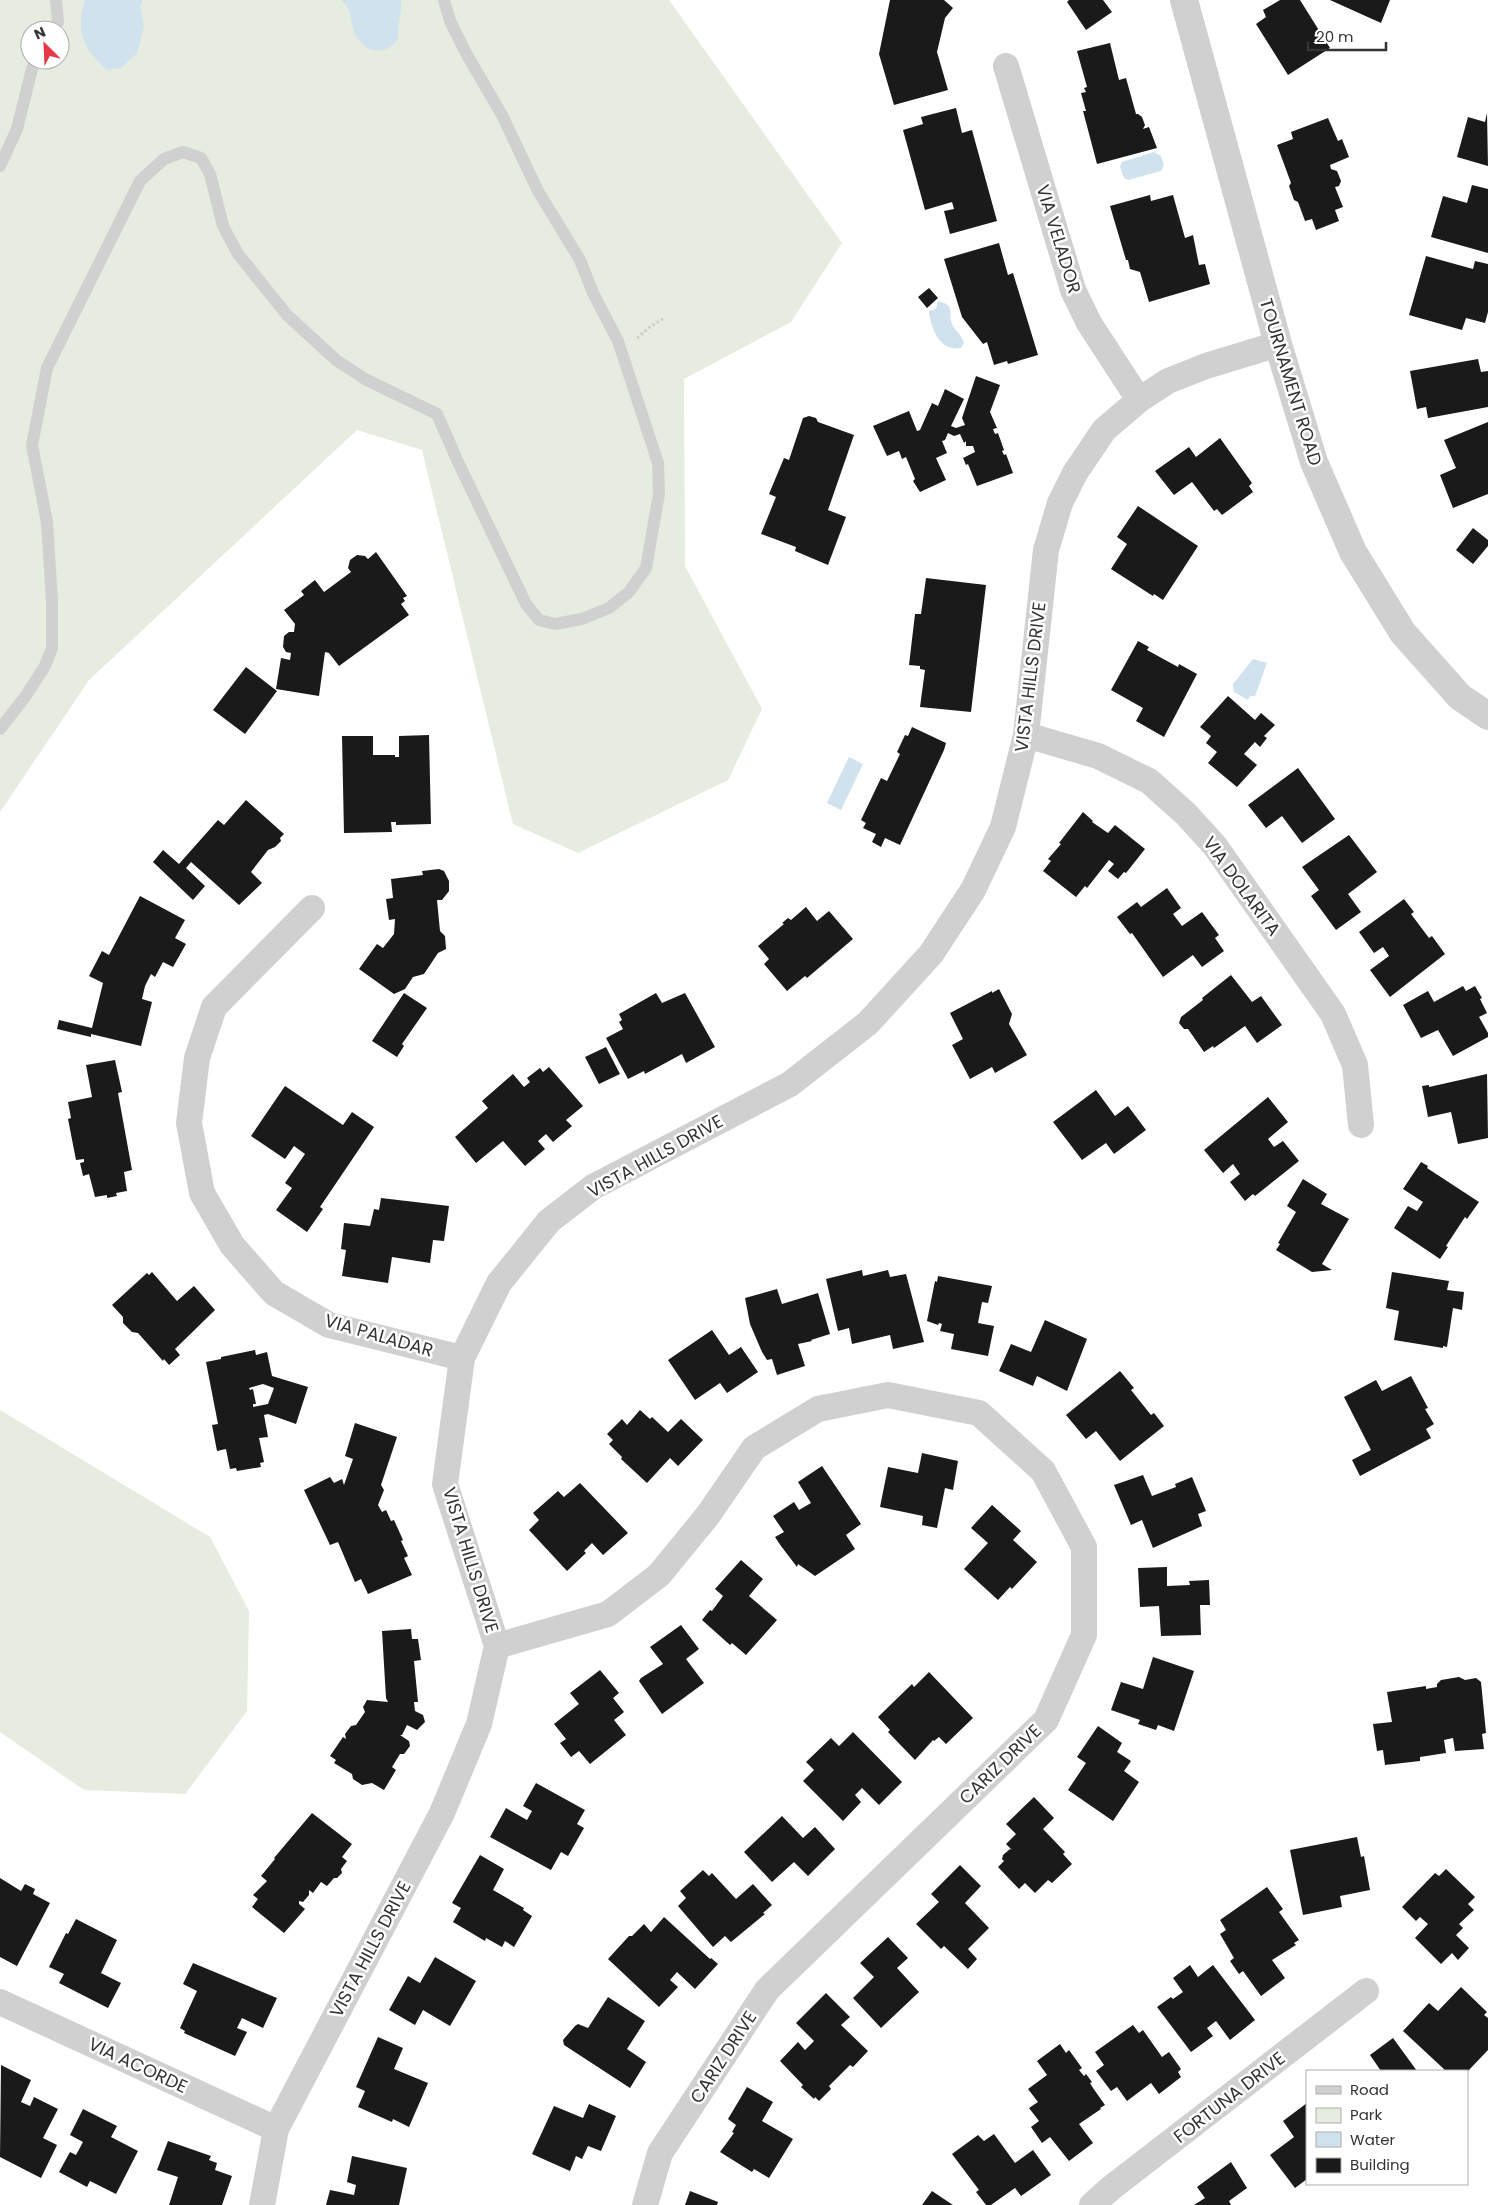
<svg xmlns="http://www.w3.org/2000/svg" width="1488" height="2205" font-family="Poppins,sans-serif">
<rect width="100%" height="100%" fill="#fff"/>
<path fill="#e6ecdf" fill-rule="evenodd" d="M0 0H669L842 243 791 322 684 379 685 566 762 709 728 780 578 853 513 824 422 450 357 430 89 680 0 812ZM30 30H60V60H30Z
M0 1410 210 1537 249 1611 247 1711 185 1794 84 1790 0 1732Z"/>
<path fill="#cfe2ee" d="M85 0H143L140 5 144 27 137 53 121 68 107 70C83 49 75 31 85 0Z
M341 0H401C402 14 397 26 398 39 385 56 367 54 356 36 349 23 354 10 341 0Z
M1154 152 1161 156 1164 165 1161 171 1128 180 1124 178 1120 167 1122 162Z
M938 301C958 306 946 313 953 326 957 333 962 335 964 343L961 348C940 352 931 329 929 311L936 309Z
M1253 659 1267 663 1255 696H1250L1248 700 1234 692 1233 684Z
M849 757 863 764 841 810 827 803Z"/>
<path fill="#1a1a1a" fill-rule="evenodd" d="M890 0H944L953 8 945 18 937 52 948 90 894 105 879 54Z
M1069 0H1103L1112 12 1086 30 1067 2Z
M1280 0H1300L1330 48 1288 75 1256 24 1266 17 1263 10Z
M1330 0H1390L1381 23Z
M1110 43 1119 80 1126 78 1136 114H1138L1142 117 1145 125 1143 129 1149 127 1157 148 1097 164 1083 111H1086L1081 93 1086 92 1084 88 1087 87 1077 51Z
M956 108 962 133 972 130 997 221 950 234 944 211 954 209 952 202 925 210 903 130 923 124 921 117Z
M1487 113 1488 166 1457 157 1468 117 1485 122Z
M1328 118 1338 141 1342 139 1349 157 1330 165 1331 169 1337 171 1341 181 1339 186 1335 187 1343 207 1335 210 1339 221 1316 230 1312 219 1305 221 1298 202 1294 200 1289 186 1291 183 1277 145 1293 139 1291 132Z
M1472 185 1488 189V253L1431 237 1443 196 1467 203Z
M1150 195 1151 201 1173 195 1185 238 1193 235 1199 265 1205 264 1210 284 1149 302 1140 272 1130 269 1128 260H1126L1110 206Z
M999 243 1008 275 1013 273 1038 355 1008 364 1007 361 994 365 987 342 983 344 962 317 944 259Z
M1426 256 1473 269 1475 261 1488 264V312L1485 323 1466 318 1462 330 1409 315Z
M929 288 938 298 927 308 918 297Z
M1478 359 1481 372 1488 371V407L1428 418 1426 407 1417 409 1410 371Z
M976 376 1000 385 990 412 997 428 993 429 995 434 998 433 1004 450 1002 451 1004 455 1006 454 1013 473 977 486 968 464 966 465 963 458 975 452 973 446H966V441L964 443 960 434 954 436 948 433 945 440 942 441 947 453 936 458 946 480 920 492 913 481 915 479 906 457 902 459 899 451 887 456 873 426 909 411 917 431 920 430 932 403 938 406 945 389 964 399 951 426 956 428 965 425 962 418Z
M809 416 816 418 818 422 854 435 828 510 846 517 828 565 795 551 796 547 761 534 776 497 769 494 784 458 789 460 803 418Z
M1488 422V494L1453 508 1440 475 1456 468 1444 440Z
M1220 438 1252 483 1249 486 1253 492 1222 515 1217 509 1214 511 1192 482 1174 495 1155 471 1189 447 1196 457Z
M1138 506 1198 546 1163 600 1154 594 1153 596 1111 569 1127 544 1117 537Z
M1473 528 1488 540V546L1473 564 1456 550Z
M376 552 407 596 403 598 405 601 401 604 409 615 339 666 329 653 325 652 319 696 276 689 281 658 290 660 291 653 286 652 283 647 284 636 289 632H294L295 624 284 610 304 595 301 591 315 580 324 592 351 572 348 568 350 560 357 555 365 556 368 559Z
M926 578 986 585 971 712 920 707 925 670 920 669V666L909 665 915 614H921Z
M1138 641 1149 647 1147 650 1178 667 1179 664 1197 674 1164 737 1136 721 1143 708 1111 690Z
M246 667 277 691 245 734 213 710Z
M1228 696 1255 720 1261 713 1275 725 1264 736 1267 738 1260 747 1255 742 1244 754 1257 765 1237 787 1208 763 1217 752 1206 743 1211 736 1200 727Z
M912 727 946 743 944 750 900 845 885 838 881 847 872 842 876 834 863 828 866 823 861 820 881 778 887 781 900 754 897 752 905 735 908 736Z
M429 735 431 824 396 825V822H391L392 832 344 833 342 736H373V755H395V757H399V736Z
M1298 768 1335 819 1302 843 1282 816 1266 828 1248 805Z
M246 800 284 834 280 838 281 841 275 847 268 850 251 872 262 883 239 905 191 862 186 868 205 886 193 900 153 862 163 850 179 864 218 820 224 825Z
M1083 812 1093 821 1092 822 1108 833 1115 825 1145 849 1126 873 1124 872 1118 879 1108 871 1114 864 1109 860 1087 888 1085 886 1076 897 1043 871 1051 861 1048 859 1061 844 1059 843Z
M1349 835 1377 872 1348 894 1361 912 1336 930 1311 896 1319 890 1302 867Z
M439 869 444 871 449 881V891L442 900H437L440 931 445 936 446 949 438 953 424 974 413 977 405 989 394 994 359 969 377 944 383 948 394 934 395 919 389 920 386 899 393 898 391 879 423 875 422 871Z
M1167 888 1181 908 1173 914 1182 926 1202 912 1219 935 1215 938 1224 951 1202 967 1193 955 1163 977 1132 933 1130 934 1117 917 1137 902 1141 907Z
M140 896 185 920 175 938 186 944 173 967 163 962 155 977 151 974 145 986 142 999 152 1002 141 1046 91 1034V1037L57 1029 59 1020 92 1028 103 983 89 976 102 951 109 955Z
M1404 899 1414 912 1411 914 1429 938 1432 936 1445 954 1390 997 1370 970 1389 956 1383 947 1374 953 1359 932Z
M806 907 817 921 829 911 853 939 807 978 805 976 787 991 764 964 769 959 758 946 784 924 782 923 788 918 791 920Z
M1231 975 1252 1002 1261 996 1282 1025 1257 1043 1245 1026 1214 1048 1213 1046 1204 1052 1188 1029H1184L1179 1023 1181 1017 1203 1000 1202 998Z
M1463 986 1466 991 1475 986 1482 998 1480 999 1487 1013 1479 1017 1488 1033V1037L1453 1056 1438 1030 1421 1038 1403 1005 1428 991 1434 1002Z
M999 989 1012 1014 1009 1024 1027 1055 995 1073 992 1067 970 1079 952 1045 963 1039 950 1013 992 991V993Z
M404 993 427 1008 402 1044 404 1046 397 1057 372 1041Z
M656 993 662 1003 685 993 715 1047 686 1063 682 1054 645 1074 644 1071 628 1079 606 1038 623 1029 619 1022 622 1020 619 1014Z
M606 1047 620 1074 599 1084 585 1057Z
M115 1060 122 1092 118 1093 132 1170 124 1172 127 1191 116 1193 117 1196 107 1198V1195L95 1197 89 1174 83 1176 80 1163 84 1162V1159L76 1160 68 1119 71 1118 68 1102 92 1097 86 1065Z
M549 1067 583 1106 566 1120 572 1126 553 1142 546 1134 538 1141 545 1149 525 1166 503 1141 476 1163 455 1137 488 1108 482 1101 513 1074 524 1087 530 1082 527 1078 540 1068 543 1072Z
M1487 1074 1488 1138 1458 1144 1451 1112 1428 1117 1422 1086 1429 1085V1087Z
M285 1086 343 1125 352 1112 374 1127 320 1207 323 1209 307 1232 276 1210 292 1188 285 1183 305 1154 294 1146 285 1159 251 1136Z
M1096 1090 1115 1116 1128 1106 1146 1130 1114 1154 1106 1143 1082 1160 1053 1122Z
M1268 1097 1288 1122 1268 1139 1274 1147 1283 1141 1299 1161 1255 1196 1253 1194 1245 1201 1230 1182 1240 1174 1233 1164 1223 1173 1204 1150Z
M1421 1162 1428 1166 1427 1168 1479 1202 1467 1219 1465 1217 1446 1246 1448 1247 1440 1259 1394 1228 1408 1206 1417 1211 1423 1202 1403 1189Z
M1303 1179 1327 1194 1321 1204 1349 1219 1322 1264 1332 1270 1312 1272 1276 1250 1280 1244 1278 1243 1296 1212 1287 1206Z
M381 1198 449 1206 444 1241 433 1240 430 1263 392 1257 388 1283 342 1276 346 1250 341 1249 344 1223 370 1226 374 1209 379 1210Z
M862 1270 863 1276 888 1270 890 1277 906 1274 924 1342 893 1349 890 1335 852 1344 849 1328 838 1331 826 1279Z
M152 1272 177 1301 194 1286 215 1310 175 1349 180 1355 169 1365 164 1359 163 1361 138 1333 132 1332 123 1323V1317L112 1305 147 1273 149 1275Z
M1392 1272 1449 1281 1447 1290 1464 1292 1462 1310 1453 1308 1447 1347 1443 1346V1348L1394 1340 1399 1311 1386 1308Z
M938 1276 992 1286 988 1303 982 1302 978 1323 994 1326 988 1356 951 1349 954 1334 940 1331 942 1324 939 1323 938 1325 927 1321 935 1281 937 1282Z
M777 1289 782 1304 818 1293 830 1334 811 1340 812 1341 798 1344 805 1366 777 1375 772 1359 767 1360 762 1352 750 1324 745 1298Z
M1045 1320 1087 1339 1067 1391 1037 1376 1033 1386 999 1371 1011 1344 1031 1352Z
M712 1330 729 1355 741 1347 758 1372 727 1393 720 1383 695 1400 668 1360Z
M255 1350 256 1355 267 1352 272 1376 308 1387 296 1424 268 1414 264 1415 268 1437 259 1438 264 1462 260 1463 261 1467 237 1471 236 1468 230 1469 226 1449 217 1451 212 1425 218 1424 206 1362 221 1359V1357ZM263 1384 274 1388 268 1404 253 1407V1404H256L253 1389 250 1390 249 1388Z
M1120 1371 1134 1388 1131 1390 1151 1415 1154 1413 1164 1426 1120 1461 1096 1431 1086 1439 1066 1415Z
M1411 1376 1428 1408 1425 1409 1434 1424 1426 1429 1431 1438 1360 1476 1352 1460 1371 1450 1344 1397 1376 1380 1382 1391Z
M640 1410 650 1419 652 1417 668 1432 681 1419 703 1440 678 1466 670 1458 647 1483 621 1459 622 1457 609 1444 613 1440 607 1434 622 1419 627 1425Z
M355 1423 397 1437 381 1485 384 1490 378 1505 382 1512 386 1510 391 1521 394 1520 403 1540 401 1541 408 1556 404 1558 412 1575 368 1594 361 1579 355 1582 338 1542 330 1545 304 1490 330 1477 334 1483 342 1479 344 1485 353 1459 345 1456Z
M922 1453 958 1461 953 1490 945 1488 937 1528 922 1525 923 1516 880 1507 888 1467 918 1473Z
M822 1466 861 1524 846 1535 855 1549 815 1576 798 1564 797 1567 781 1546 775 1537 784 1532 773 1516 794 1502 799 1510 811 1503 798 1482Z
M1143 1475 1152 1496 1176 1487 1175 1484 1192 1477 1206 1511 1198 1514 1202 1526 1153 1548 1142 1520 1131 1525 1114 1485Z
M580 1483 628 1533 603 1555 592 1543 584 1551 586 1553 567 1571 529 1530 539 1520 533 1513 558 1491 564 1497Z
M992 1505 1021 1531 1013 1540 1037 1562 1012 1589 1010 1587 998 1600 964 1569 988 1543 971 1528Z
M741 1560 763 1579 749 1596 777 1620 746 1655 732 1643 730 1645 702 1620 710 1610 712 1611 723 1596 715 1589Z
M1167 1567V1586L1190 1585 1189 1581 1209 1580 1210 1605H1200L1201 1635 1161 1636 1159 1606 1140 1607 1138 1568Z
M681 1625 699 1649 686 1659 704 1683 662 1714 639 1681 641 1678 663 1664 650 1647Z
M411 1629 412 1639H418L421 1660 414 1661 418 1702H414L415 1711 423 1715 425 1722 417 1730 407 1725 402 1735H400L409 1741 410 1746 404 1754H400L392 1767 396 1770 384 1790 372 1783 362 1785 353 1779 352 1774 334 1763 336 1760 330 1756 343 1737 346 1739 345 1734 351 1726 356 1725 365 1712 363 1707 367 1700 388 1702 386 1698 382 1631Z
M1153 1657 1194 1671 1174 1731 1158 1725 1156 1730 1138 1724 1140 1720 1111 1710 1121 1682 1143 1689Z
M600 1670 619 1693 613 1698 624 1712 614 1720 626 1735 590 1764 579 1751 571 1757 560 1743 566 1739 554 1724 579 1704 570 1693Z
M929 1672 973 1718 946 1744 939 1737 934 1741 933 1740 915 1760 888 1732 890 1730 878 1717 912 1684 914 1687Z
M1459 1677 1465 1680 1476 1678 1481 1682 1486 1733 1482 1734 1484 1749 1455 1751 1453 1738 1444 1740 1446 1753 1420 1757V1761L1385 1765 1383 1750 1377 1751 1373 1724 1392 1722 1387 1692 1426 1686V1689L1437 1687V1684L1441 1680Z
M1098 1726 1122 1743 1117 1752 1131 1761 1124 1771 1139 1782 1113 1821 1068 1790 1086 1763 1077 1757Z
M853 1732 902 1782 879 1805 862 1788 855 1795 861 1802 843 1821 803 1781 814 1770 806 1762 831 1738 839 1746Z
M536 1783 585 1810 577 1824 584 1828 568 1856 561 1852 551 1870 490 1837 506 1808 527 1820 532 1811 523 1806Z
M1034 1797 1054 1818 1043 1829 1065 1852 1063 1854 1072 1864 1052 1883 1048 1880 1035 1893 1025 1883 1019 1889 998 1867 1004 1861 1002 1859 1003 1855 1010 1849 1012 1850 1006 1844 1016 1834 1006 1824Z
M312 1813 352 1844 342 1857 347 1861 341 1869 342 1873 337 1878H334L327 1886 321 1882 313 1893 309 1890V1895L303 1902 299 1901V1904L305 1909 284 1933 252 1907 258 1899 253 1895 267 1881 261 1876 275 1859 274 1858Z
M782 1816 803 1838 815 1827 835 1849 808 1876 794 1862 772 1882 744 1852Z
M1357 1837 1361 1857 1364 1856 1370 1890 1340 1896 1342 1907 1303 1915 1290 1850Z
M480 1855 504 1869 493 1890 524 1908 523 1910 532 1916 514 1947 505 1941 502 1947 486 1938 485 1941 453 1922 461 1908 452 1903Z
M960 1865 981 1886 965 1903 989 1928 968 1949 977 1959 968 1969 944 1946 941 1949 916 1924 939 1902 931 1894Z
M1446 1869 1475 1897 1468 1904 1474 1910 1459 1924 1463 1928 1456 1935 1469 1948 1458 1960 1452 1953 1441 1964 1415 1938 1428 1924 1420 1917 1416 1921 1402 1907 1435 1873 1439 1876Z
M703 1870 709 1876 712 1873 736 1899 753 1884 772 1905 763 1913 765 1914 731 1942 725 1936 713 1947 678 1906 686 1898 680 1891Z
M0 1878 21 1891 25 1884 35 1889 33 1894 50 1903 17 1966 0 1957Z
M1267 1887 1283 1909 1279 1912 1299 1940 1294 1943 1296 1945 1272 1960 1285 1978 1261 1996 1243 1971 1239 1974 1230 1961 1234 1958 1220 1934 1226 1930 1220 1920Z
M664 1917 710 1959 711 1958 718 1964 695 1989 677 1972 670 1980 678 1987 659 2007 608 1959 629 1936H632L644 1924 651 1932Z
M76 1919 117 1940 101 1973 121 1983 108 2008 59 1983 64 1974 49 1967 66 1933 68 1934Z
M888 1937 908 1958 897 1968 919 1992 881 2028 853 1998 874 1977 860 1963Z
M435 1957 476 1981 450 2026 423 2010 415 2025 389 2010 408 1976 420 1983Z
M193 1963 277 1998 263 2028 242 2018 237 2028 247 2032 235 2056 184 2033 185 2031 180 2028 197 1991 183 1984Z
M1190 1965 1198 1977 1213 1965 1255 2020 1230 2040 1216 2021 1207 2028 1213 2036 1191 2052 1157 2007 1171 1997 1173 1999 1183 1992 1173 1978Z
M1461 1987 1487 2012 1484 2015 1488 2018V2050L1468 2071H1446L1403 2031 1429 2003 1438 2011Z
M826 1993 850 2017 841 2025 868 2051 853 2067 850 2065 829 2086 831 2089 819 2101 815 2097 814 2099 801 2087 803 2085 780 2061 798 2042 805 2050 814 2041 796 2023Z
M608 1997 645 2021 627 2049 646 2062 630 2088 564 2045 563 2040 575 2026 578 2024 588 2028Z
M1133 2025 1139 2033 1143 2030 1162 2057 1169 2052 1181 2069 1178 2072 1181 2077 1159 2094 1151 2083 1127 2101 1117 2087 1111 2091 1096 2071 1104 2065 1095 2052Z
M378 2037 403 2048 394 2069 428 2083 409 2127 393 2119 392 2122 358 2107 365 2091 356 2087Z
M1393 2038 1417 2071H1381L1370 2055Z
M1060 2044 1066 2053 1069 2050 1082 2068 1079 2070 1084 2076 1086 2074 1092 2082 1090 2083 1093 2088 1105 2105 1100 2108 1101 2109 1079 2124 1093 2143 1069 2161 1050 2137 1042 2143 1031 2127 1039 2121 1029 2108 1038 2102 1028 2089 1047 2075 1037 2061Z
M1 2065 31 2080 21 2102 30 2106 34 2097 58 2109 43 2138 57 2145 41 2178 0 2157Z
M747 2087 773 2102 762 2121 793 2139 769 2178 754 2169 752 2172 720 2152 734 2133 732 2132 736 2125 728 2119Z
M1307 2103V2179L1295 2188 1270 2155 1294 2137 1283 2121Z
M589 2104 616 2116 601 2151 588 2146 582 2159 576 2156 570 2171 532 2154 554 2106 583 2118Z
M83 2109 117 2126 111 2137 138 2151 116 2194 90 2181 87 2187 59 2172 70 2152 76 2155 83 2142 70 2135Z
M994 2134 1015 2163 1033 2150 1051 2175 1021 2196 1015 2188 991 2205H986L976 2192 979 2190 952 2154 978 2135 984 2141Z
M168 2141 211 2156 209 2160 217 2163 215 2170 232 2176 222 2205H169L178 2177 157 2170Z
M352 2156 407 2168 399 2205H326L330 2190 354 2195 356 2185 347 2182Z
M1231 2162 1247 2188 1229 2201 1231 2205H1194L1205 2198 1197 2187Z
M690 2191 718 2202 717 2205H685Z
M932 2191 953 2205H922Z"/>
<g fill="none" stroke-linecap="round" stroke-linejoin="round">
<path stroke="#cdcdcd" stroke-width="3" stroke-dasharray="2.5 2.5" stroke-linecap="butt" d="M637 338 651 326 663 319"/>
<path stroke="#d0d0d0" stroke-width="12" d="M54 30 58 22 56 0
M0 166 17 129 32 69 37 60
M0 729 25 697 45 666 52 648V601L47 522 32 445 47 368 140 181 164 159 183 152 201 158 210 174 223 226 238 254 287 315 336 360 365 379 437 414 458 462 526 604 539 620 555 624 582 619 609 608 629 592 646 568 659 494 658 463 618 341 593 293 580 260 538 191 502 115 467 55 450 21 444 0"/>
<path stroke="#d0d0d0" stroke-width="26" d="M1006 66 1073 290 1089 323 1139 400
M1026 735 1098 756 1149 781 1186 814 1215 846 1333 1014 1355 1065 1361 1125
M312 908 214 1007 197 1058 189 1123 202 1193 232 1245 274 1293 329 1325 462 1358
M497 1646 608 1614 659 1575 708 1515 754 1448 818 1409 888 1395 979 1413 1043 1471 1084 1547V1635L1046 1720 767 1990 660 2153 645 2205
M0 2002 276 2129
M262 2205 276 2129 442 1813 479 1724 497 1646 445 1484 462 1358 499 1283 549 1221 593 1187 790 1084 868 1023 931 954 973 890 1003 827 1026 735 1046 550 1060 503 1075 473 1104 430 1139 400 1168 381 1206 366 1278 344
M1092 2205 1111 2188 1366 1991"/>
<path stroke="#d0d0d0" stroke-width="28" d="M1184 0 1278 344 1314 462 1353 552 1403 633 1460 697 1488 716"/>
</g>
<g text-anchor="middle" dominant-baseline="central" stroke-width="5" stroke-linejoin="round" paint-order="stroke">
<g font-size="18" fill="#333" stroke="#fff">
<text transform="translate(1059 239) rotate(73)">VIA VELADOR</text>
<text transform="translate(1291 382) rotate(73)">TOURNAMENT ROAD</text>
<text transform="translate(1030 677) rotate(-83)">VISTA HILLS DRIVE</text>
<text transform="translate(1242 886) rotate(54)">VIA DOLARITA</text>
<text transform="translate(655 1156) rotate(-29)">VISTA HILLS DRIVE</text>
<text transform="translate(379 1335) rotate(16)">VIA PALADAR</text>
<text transform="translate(471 1560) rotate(73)">VISTA HILLS DRIVE</text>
<text transform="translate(1000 1764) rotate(-44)">CARIZ DRIVE</text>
<text transform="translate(370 1949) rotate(-62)">VISTA HILLS DRIVE</text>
<text transform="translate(723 2057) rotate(-57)">CARIZ DRIVE</text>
<text transform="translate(138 2065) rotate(25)">VIA ACORDE</text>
<text transform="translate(1229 2097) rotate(-38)">FORTUNA DRIVE</text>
</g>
</g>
<rect x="1306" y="2070" width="162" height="115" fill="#ffffff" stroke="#adadad"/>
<rect x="1316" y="2086" width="25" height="8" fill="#d0d0d0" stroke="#adadad"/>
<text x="1350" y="2095" font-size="15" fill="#333333">Road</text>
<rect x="1316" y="2108" width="25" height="15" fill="#e6ecdf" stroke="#adadad"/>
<text x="1350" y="2120" font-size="15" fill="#333333">Park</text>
<rect x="1316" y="2132" width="25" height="15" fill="#cfe2ee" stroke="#adadad"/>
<text x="1350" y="2145" font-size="15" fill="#333333">Water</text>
<rect x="1316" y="2158" width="25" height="15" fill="#1a1a1a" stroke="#adadad"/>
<text x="1350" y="2170" font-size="15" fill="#333333">Building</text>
<g transform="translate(45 45) rotate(336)"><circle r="24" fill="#ffffff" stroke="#adadad"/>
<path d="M0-4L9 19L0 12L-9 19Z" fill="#e63946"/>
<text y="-8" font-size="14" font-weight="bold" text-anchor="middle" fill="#333333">N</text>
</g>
<path d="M1308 42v8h78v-8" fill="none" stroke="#333333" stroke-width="2.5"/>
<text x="1316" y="42" font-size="15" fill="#333333" stroke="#ffffff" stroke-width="4" paint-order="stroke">20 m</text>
</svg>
